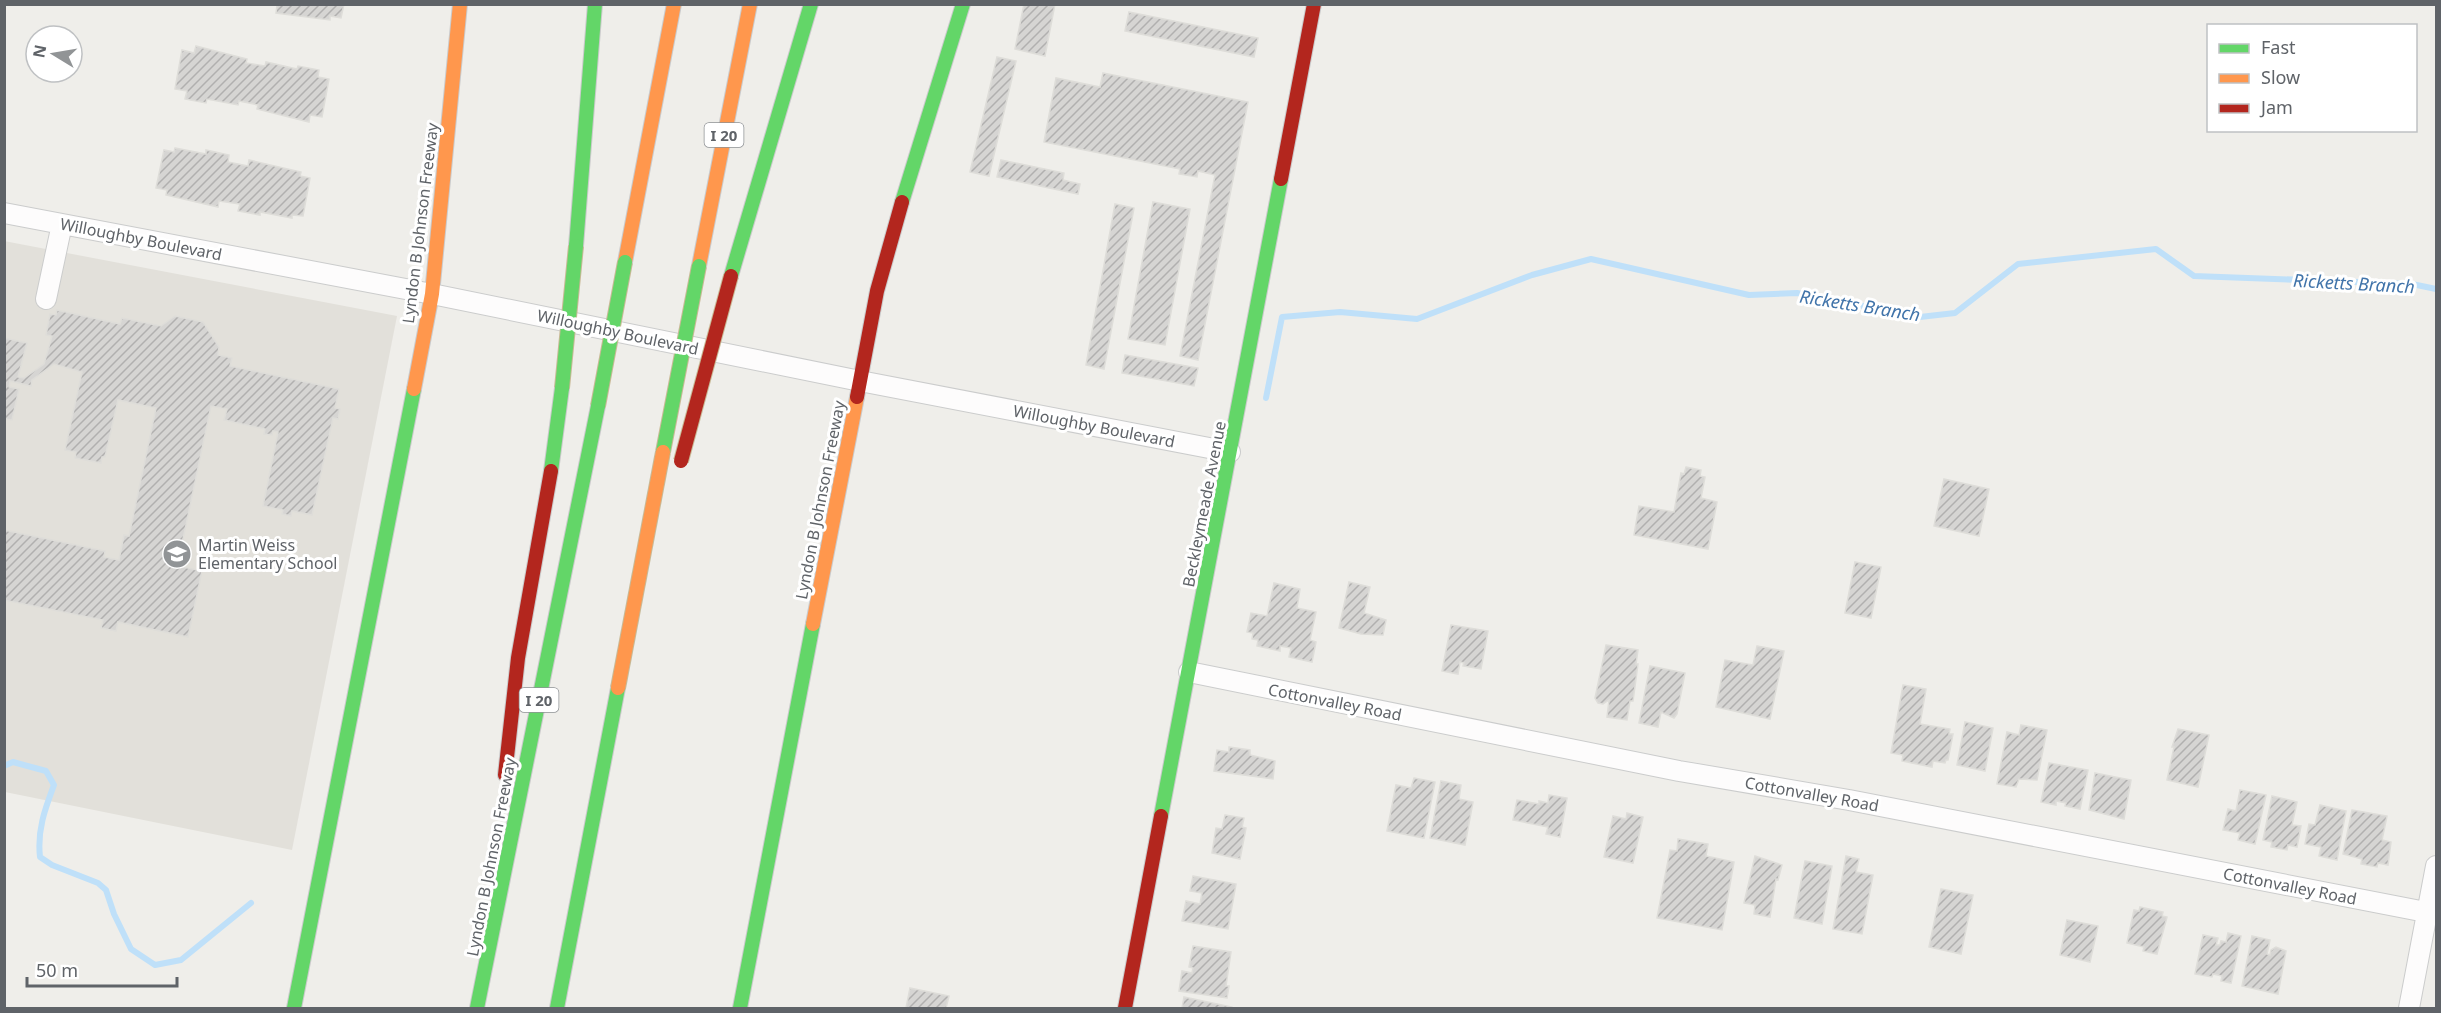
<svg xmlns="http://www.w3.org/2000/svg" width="2441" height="1013" font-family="'Noto Sans',sans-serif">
<defs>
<pattern id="building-hatch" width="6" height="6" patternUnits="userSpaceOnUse" patternTransform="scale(1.5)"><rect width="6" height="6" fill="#d6d5d3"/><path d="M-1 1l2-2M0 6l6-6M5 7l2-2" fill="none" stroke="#b1b0af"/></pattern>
</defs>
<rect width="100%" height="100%" fill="#efeeea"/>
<path fill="#e2e0da" d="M4 241 397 316 292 850 5 792Z"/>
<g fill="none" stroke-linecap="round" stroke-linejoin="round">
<path stroke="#bfe0f9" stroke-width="6" d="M1266 398 1282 317 1340 312 1417 319 1532 275 1591 259 1749 295 1797 293 1920 317 1955 313 2018 264 2156 249 2194 276 2412 284 2436 289
M4 766 13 762 46 771 54 785C45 809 37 830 40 857L52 865 98 883 106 890 114 914 131 949 155 965 181 960 251 903"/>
</g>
<path fill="url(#building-hatch)" stroke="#deddd9" stroke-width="1.5" d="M273 4H344L341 18 330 16V20L276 13 277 5Z
M1024 4H1055L1045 56 1015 49Z
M1129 12 1258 38 1254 57 1125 31Z
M196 46 247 59 246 63 265 66 266 62 297 69 298 66 319 70 318 77 329 79 322 117 310 115 309 122 257 109 258 105 239 101 238 105 207 99 206 103 185 99 187 91 175 89 182 50 194 53Z
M997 57 1016 61 989 176 970 172Z
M1103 73 1248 102 1198 360 1180 356 1215 175 1198 171 1197 177 1179 174 1180 169 1044 142 1056 78 1100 87Z
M175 148 206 154V150L229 155 228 162 248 166 249 160 301 172 300 176 310 178 303 216 292 215V218L260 212V215L238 211 240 204 219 201 218 207 166 195 167 190 156 188 164 150 174 152Z
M1001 160 1064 173 1063 180 1080 184 1078 194 997 177Z
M1153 202 1190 209 1165 345 1128 339Z
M1115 204 1134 208 1104 369 1086 365Z
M57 310 120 324 122 318 161 326 175 316 203 322 219 347 218 355 232 358 230 366 339 389 335 408 340 409 338 419 333 418 312 515 292 511 291 516 282 514 283 510 263 506 278 432 273 431 272 435 264 434 265 429 224 420 227 409 211 406 182 544 168 542 166 551 172 552 169 564 202 571 188 637 118 622 116 631 101 628 103 620 4 600V530L105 551 104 557 119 560 124 535 129 536 156 408 118 400 105 457H102L101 463 75 458 76 452 65 450 82 372 54 364 32 380 31 386 10 381 9 387 19 389 12 420 4 419V338L27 343 18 377 24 378 44 364 52 336 46 335 50 314 56 315Z
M1125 355 1198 368 1194 386 1122 373Z
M1686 467 1701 470 1700 476 1705 477 1701 498 1717 502 1708 549 1634 535 1639 506 1674 512 1681 473 1684 474Z
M1944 479 1989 489 1979 536 1934 526Z
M1855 562 1881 567 1871 618 1845 613Z
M1349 582 1370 587 1364 613 1386 620 1383 635 1361 634 1339 628Z
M1274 583 1300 589 1297 608 1316 612 1310 640 1316 642 1312 662 1289 657 1291 648 1280 646V651L1257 646 1258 640 1252 639 1253 633 1247 632 1251 613 1267 616Z
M1451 625 1488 631 1481 669 1463 666 1464 663 1460 662 1458 674 1442 671Z
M1606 645 1638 650 1636 664H1638L1633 701H1630L1627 720 1607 717 1609 700 1603 704 1598 703 1595 698Z
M1757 646 1784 651 1770 719 1716 707 1725 660 1753 665Z
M1650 666 1685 673 1677 714 1674 718 1661 712 1658 727 1639 723Z
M1903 685 1926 689 1920 724 1950 729 1949 734H1953L1948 760H1946L1945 763 1933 761 1932 767 1902 761 1903 755 1891 753Z
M1965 722 1993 728 1985 771 1957 765Z
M2021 725 2047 730 2037 780 2019 779 2016 787 1997 784 2007 732 2019 735Z
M2178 729 2209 735 2198 787 2167 780 2174 747H2172Z
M1229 747 1250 750V755L1275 761 1273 779 1214 771 1217 750 1229 752Z
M2049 763 2088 770 2080 809 2065 806 2066 803 2056 801V805L2041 802Z
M2095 773 2131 780 2124 819 2089 810Z
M1414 778 1435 782 1424 838 1387 831 1396 785 1411 788Z
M1441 781 1461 785 1459 799 1473 802 1465 845 1430 838Z
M2240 790 2266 795 2255 844 2238 840 2240 833 2223 830 2228 809 2236 811Z
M1549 795 1567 798 1560 837 1546 834 1548 827 1513 820 1517 800 1539 804V801L1548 803Z
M2272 796 2297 802 2292 825 2301 826 2297 847 2288 845 2287 850 2271 847 2272 842 2263 840Z
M2320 805 2346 811 2337 860 2319 856 2321 847 2305 844 2309 824 2315 825Z
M2352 810 2387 816 2382 840 2391 842 2388 865 2378 863 2377 867 2361 864 2362 859 2343 854Z
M1627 813 1643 817 1633 863 1604 857 1613 816 1626 819Z
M1225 815 1244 818 1242 827 1246 828 1240 859 1212 853 1216 828 1222 829Z
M1678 839 1708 844 1706 856 1734 862 1722 930 1657 918 1670 850 1677 851Z
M1755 856 1782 865 1778 880 1776 879 1770 917 1754 914 1755 905 1744 903Z
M1846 856 1859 859 1856 872 1873 875 1862 934 1833 929Z
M1805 861 1832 866 1822 924 1794 918Z
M1193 876 1236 884 1228 929 1182 921 1186 901 1200 904 1202 893 1190 891Z
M1941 889 1973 895 1961 954 1929 947Z
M2140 907 2163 912 2162 916 2167 917 2157 954 2143 951 2144 947 2127 943 2134 910 2139 911Z
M2067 920 2098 926 2090 962 2060 955Z
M2228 933 2241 936 2231 983 2221 981 2222 976 2213 974 2212 977 2195 974 2203 935 2218 938 2216 945H2220L2221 941 2226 942Z
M2252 936 2270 940 2267 954 2270 955 2271 950 2276 947 2286 951 2278 994 2242 986Z
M1193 946 1231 952 1226 986H1229L1227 998 1179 991 1182 971 1192 973 1193 968 1189 967Z
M910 988 949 996 946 1008H906Z
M1184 997 1232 1007V1008H1182Z"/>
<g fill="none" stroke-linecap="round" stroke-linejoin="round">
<g stroke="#cbcccc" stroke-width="22">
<path id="street" d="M4 213 432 294 860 381 1230 452
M46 299 62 224
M1189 672 1679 771 1849 800 2436 914
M2409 1008 2436 866"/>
</g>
<g stroke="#cacacb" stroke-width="16">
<path id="fast" d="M902 202 963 4
M576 246 595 4
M731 276 811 4
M551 471 562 388
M1161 816 1281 179
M294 1008 414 389
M477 1008 598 406
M557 1008 618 688
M740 1008 813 624"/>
</g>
<g stroke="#cacacb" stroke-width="16">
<path id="slow" d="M625 262 674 4
M699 266 750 4
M414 389 432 294 460 4
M813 624 857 397"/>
</g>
<g stroke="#cacacb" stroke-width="16">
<path id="jam" d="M1281 179 1314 4
M857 397 877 291 902 202
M505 775 518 658 551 471
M1125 1008 1161 816"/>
</g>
<use href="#street" stroke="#fdfcfc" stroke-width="20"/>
<use href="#fast" stroke="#63d668" stroke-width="14"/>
<use href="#slow" stroke="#ff974d" stroke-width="14"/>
<use href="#jam" stroke="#b3261e" stroke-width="14"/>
<g stroke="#c8b996" stroke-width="16" stroke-linecap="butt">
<path id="fast-bridge" d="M562 388 576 246
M598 406 625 262
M663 452 699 266"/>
</g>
<g stroke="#c8b996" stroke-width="16" stroke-linecap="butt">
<path id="slow-bridge" d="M618 688 663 452"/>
</g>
<g stroke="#c8b996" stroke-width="16" stroke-linecap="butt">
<path id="jam-bridge" d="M681 461 731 276"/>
</g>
<use href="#fast-bridge" stroke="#63d668" stroke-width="14"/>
<use href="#slow-bridge" stroke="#ff974d" stroke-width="14"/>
<use href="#jam-bridge" stroke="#b3261e" stroke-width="14"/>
</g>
<defs>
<g id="school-disc" transform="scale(1.5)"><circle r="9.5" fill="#919496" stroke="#fff"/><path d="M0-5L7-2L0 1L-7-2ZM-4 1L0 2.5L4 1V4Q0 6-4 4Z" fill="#fff"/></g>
</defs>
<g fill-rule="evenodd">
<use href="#school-disc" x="177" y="554"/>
</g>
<g text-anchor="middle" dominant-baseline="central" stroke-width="6" stroke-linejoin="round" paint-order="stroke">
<g fill="#fff" stroke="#8f9295" stroke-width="1.5">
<rect x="704.5" y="123" width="39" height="24" rx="4.5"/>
<rect x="519.5" y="688" width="39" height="24" rx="4.5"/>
</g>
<g font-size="15" font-weight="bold" fill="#5f6368">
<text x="724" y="135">I 20</text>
<text x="539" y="700">I 20</text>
</g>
<g font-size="16" fill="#5f6368" stroke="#fff">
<text transform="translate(420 223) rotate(-83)">Lyndon B Johnson Freeway</text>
<text transform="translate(141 239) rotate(11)">Willoughby Boulevard</text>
<text transform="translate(618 332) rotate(12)">Willoughby Boulevard</text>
<text transform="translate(1094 426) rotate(11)">Willoughby Boulevard</text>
<text transform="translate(820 500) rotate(-79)">Lyndon B Johnson Freeway</text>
<text transform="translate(1204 504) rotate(-79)">Beckleymeade Avenue</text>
<text transform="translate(1335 702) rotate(11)">Cottonvalley Road</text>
<text transform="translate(1812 794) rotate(10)">Cottonvalley Road</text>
<text transform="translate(491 857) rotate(-79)">Lyndon B Johnson Freeway</text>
<text transform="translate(2290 886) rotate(11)">Cottonvalley Road</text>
</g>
<g font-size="16" fill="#5f6368" stroke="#fff" text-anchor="start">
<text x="198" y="545">Martin Weiss<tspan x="198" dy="18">Elementary School</tspan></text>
</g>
<g font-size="18" font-style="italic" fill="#4174aa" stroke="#fff">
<text transform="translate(2354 283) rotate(3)">Ricketts Branch</text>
<text transform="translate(1860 305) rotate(9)">Ricketts Branch</text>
</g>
</g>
<rect width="2441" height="1013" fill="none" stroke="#5f6368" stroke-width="12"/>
<rect x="2207" y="24" width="210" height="108" fill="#ffffff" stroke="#bfc1c3" stroke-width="1.5"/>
<rect x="2219" y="44" width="30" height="9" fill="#63d668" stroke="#bfc1c3" stroke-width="1.5"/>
<text x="2261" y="54" font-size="18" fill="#5f6368">Fast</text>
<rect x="2219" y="74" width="30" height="9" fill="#ff974d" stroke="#bfc1c3" stroke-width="1.5"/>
<text x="2261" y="84" font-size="18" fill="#5f6368">Slow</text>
<rect x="2219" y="104" width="30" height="9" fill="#b3261e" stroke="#bfc1c3" stroke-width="1.5"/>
<text x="2261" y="114" font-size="18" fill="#5f6368">Jam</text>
<g transform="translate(54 54) rotate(281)"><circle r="28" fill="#ffffff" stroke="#bfc1c3" stroke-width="1.5"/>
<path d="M0-4.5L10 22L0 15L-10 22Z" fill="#919496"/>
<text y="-9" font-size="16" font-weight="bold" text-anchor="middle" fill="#5f6368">N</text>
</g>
<path d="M27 977v9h150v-9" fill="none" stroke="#5f6368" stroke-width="3"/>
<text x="36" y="977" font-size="18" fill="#5f6368" stroke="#ffffff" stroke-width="4.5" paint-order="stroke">50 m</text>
</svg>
